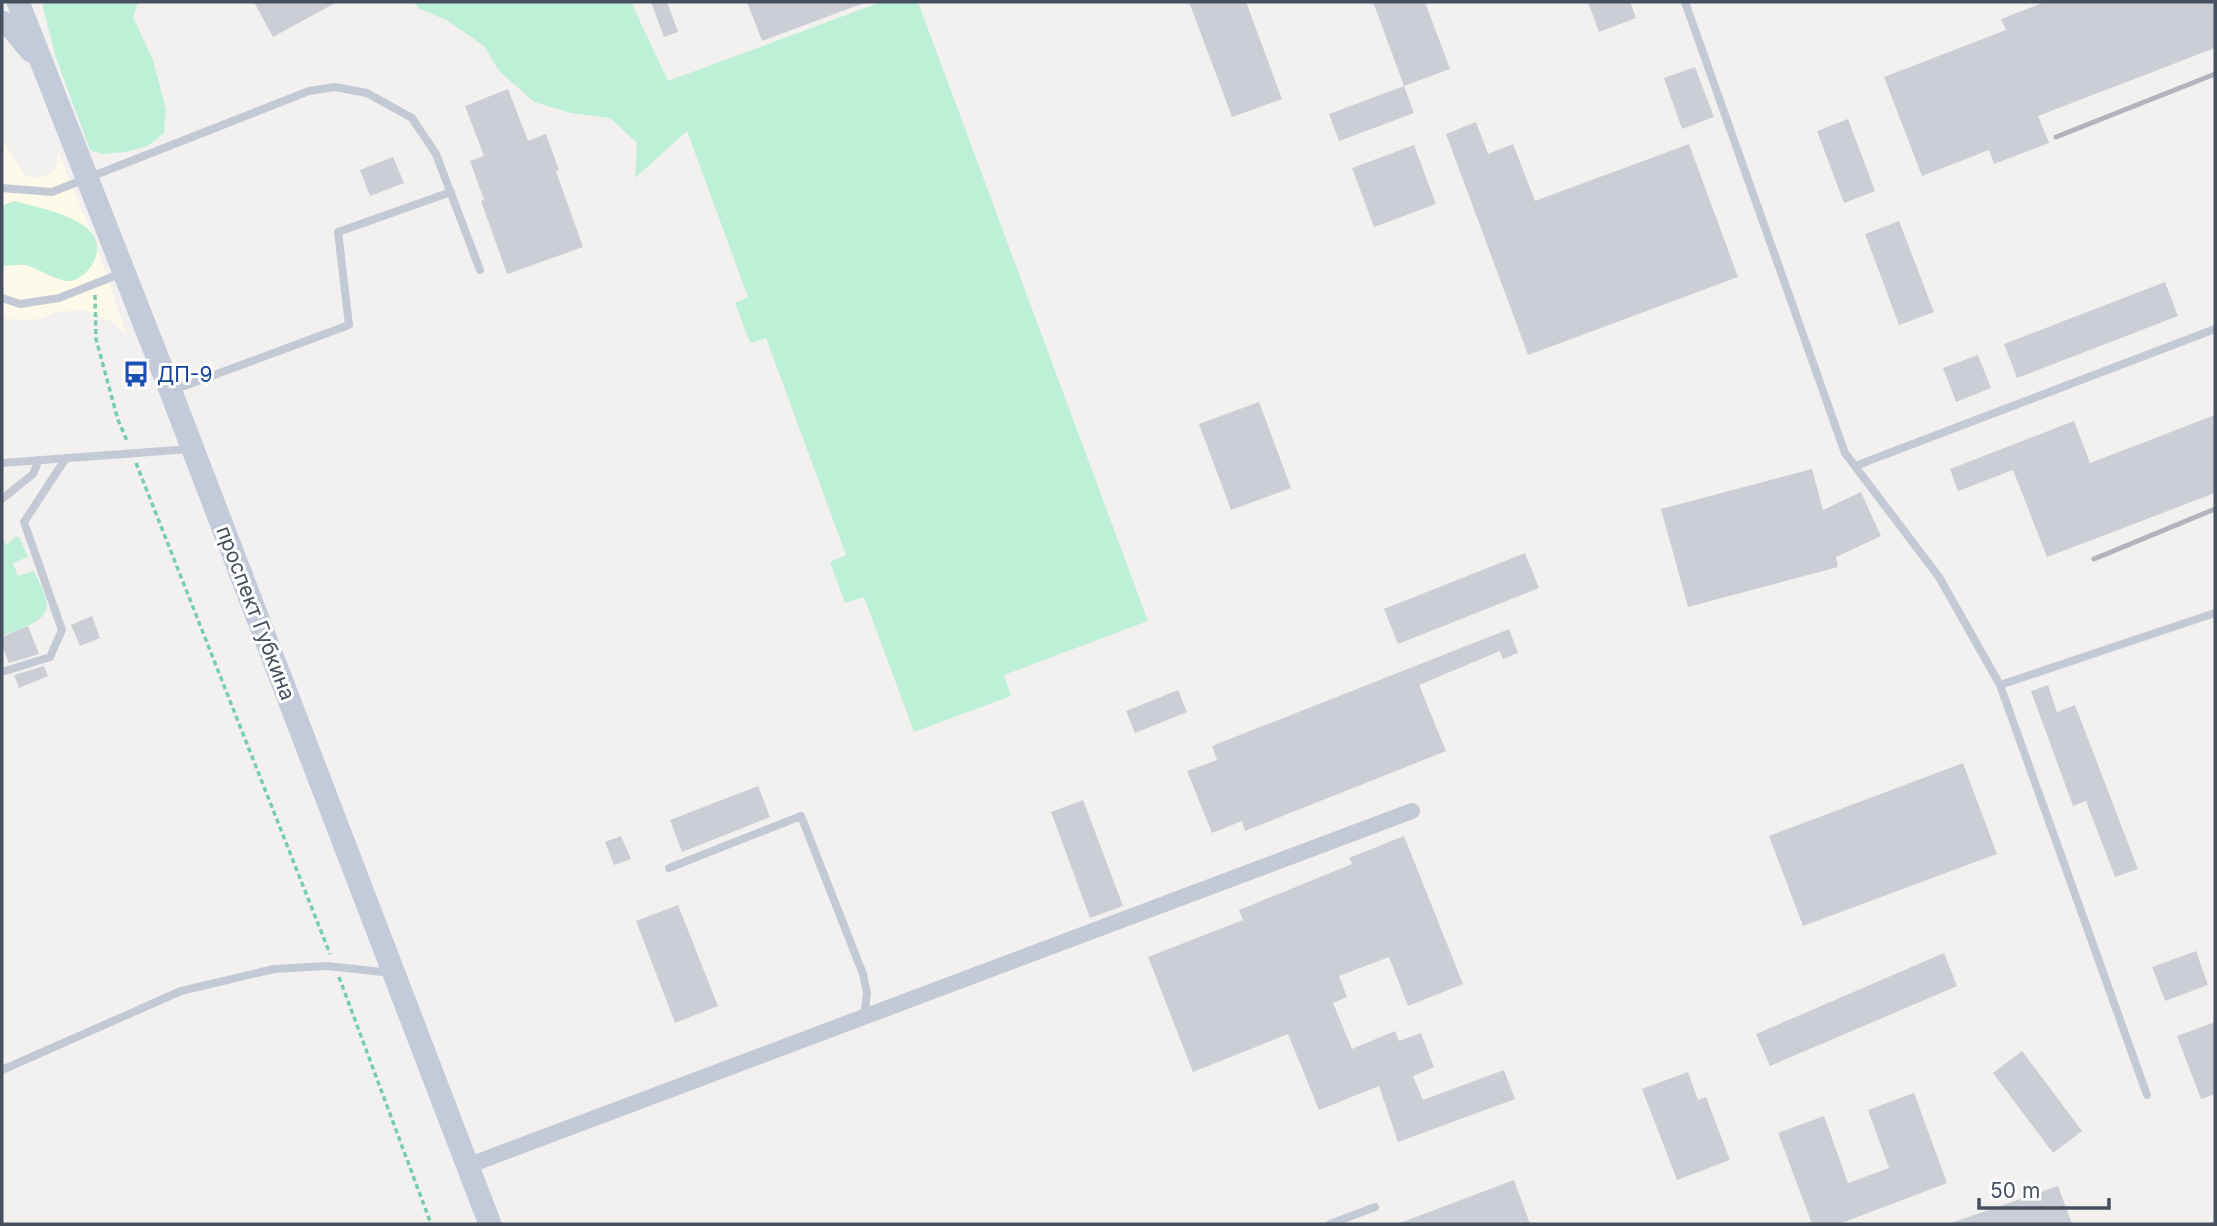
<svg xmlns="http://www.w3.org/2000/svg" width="2217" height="1226" font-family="Inter,sans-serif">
<rect width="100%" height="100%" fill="#f3f0f0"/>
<path fill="#fdfaea" d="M2 139 25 175 35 178 47 175 56 168 58 152 97 246 126 334 111 321 85 310 56 312 41 319 18 320 2 318Z"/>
<path fill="#bef0d8" d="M44 2H138L133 17 153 60 166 110 164 133 148 146 125 152 102 154 90 150 55 55 43 7Z
M414 2H631L668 81 881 2H918L1148 621 1004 675 1011 696 914 732 864 597 845 603 830 562 846 555 766 338 750 343 735 303 748 297 687 131 635 178 637 143 610 118 571 113 534 102 499 71 484 46 446 20 418 8Z
M14 201C39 208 114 220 94 261 90 270 80 280 70 281 57 282 37 267 24 265 17 264 9 266 2 266V206Z
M15 537H19L28 557 13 563 18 576 34 571C38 581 46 593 47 604 48 623 15 630 2 636V540L7 545Z"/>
<path fill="#ccced6" d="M254 2H337L273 37Z
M651 2H667L678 32 664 37Z
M747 2H864V3L762 41Z
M1189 2H1246L1282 99 1232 117Z
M1373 2H1425L1450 69 1404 86Z
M1588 2H1630L1636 18 1599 32Z
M2045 2H2215V48L2038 116 2049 143 1994 164 1989 150 1922 176 1884 77 2006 30 2001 19Z
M1695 67 1714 117 1682 129 1664 78Z
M1404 86 1414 113 1339 141 1329 114Z
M508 89 528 141 546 134 559 170 556 171 583 247 507 274 481 201 484 200 470 161 484 156 465 106Z
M1848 119 1875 191 1844 203 1817 131Z
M1476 122 1488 154 1513 144 1535 201 1689 144 1738 277 1528 355 1446 134Z
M1414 145 1436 204 1374 227 1352 168Z
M393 157 404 183 370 196 360 170Z
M1899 221 1934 312 1899 325 1865 234Z
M2165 282 2178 316 2017 378 2004 344Z
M1978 355 1991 388 1956 402 1943 368Z
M1259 402 1291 488 1231 510 1199 424Z
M2215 415V493L2047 557 2013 470 1958 491 1950 469 2074 421 2090 463Z
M1812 469 1823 510 1861 492 1881 536 1836 557 1838 567 1688 607 1661 509Z
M1525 553 1539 588 1398 644 1384 609Z
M92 616 100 638 80 646 71 625Z
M28 626 39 654 9 663 2 646V637Z
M1509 629 1518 653 1503 659 1500 651 1419 685 1446 751 1245 831 1242 821 1212 833 1187 771 1217 760 1212 746Z
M44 666 48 676 19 688 14 675Z
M2048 685 2057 712 2075 705 2138 869 2115 877 2086 801 2073 806 2031 691Z
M1178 690 1187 712 1135 733 1126 711Z
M1963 763 1997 854 1803 926 1769 836Z
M758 786 770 817 682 852 670 820Z
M1083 800 1123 906 1090 918 1051 812Z
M621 836 631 859 614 865 605 842Z
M1404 836 1463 984 1408 1006 1389 957 1339 976 1347 997 1333 1003 1352 1049 1395 1031 1399 1041 1421 1033 1434 1067 1413 1076 1423 1100 1504 1070 1515 1099 1398 1142 1379 1086 1319 1110 1288 1034 1193 1072 1148 957 1243 920 1239 910 1352 864 1349 858Z
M678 905 718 1006 675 1023 636 921Z
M2196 951 2208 985 2165 1001 2152 967Z
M1944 953 1957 986 1770 1066 1756 1034Z
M2215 1022V1094L2201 1099 2177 1036Z
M2022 1051 2082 1131 2053 1153 1993 1073Z
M1688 1072 1698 1100 1706 1097 1730 1160 1677 1180 1642 1089Z
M1914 1093 1947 1183 1839 1224H1812L1778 1133 1824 1116 1848 1183 1889 1168 1868 1110Z
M1514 1180 1530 1224H1400V1223Z
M2058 1186 2072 1224H1954V1222Z"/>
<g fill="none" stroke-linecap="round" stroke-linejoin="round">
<path stroke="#75cfaf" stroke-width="3.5" stroke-dasharray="5 3.5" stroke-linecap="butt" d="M95 295 96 339 118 420 128 443
M136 463 330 954
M339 977 431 1224"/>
<path stroke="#c4cad5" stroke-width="8" d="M1685 2 1845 453 1939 577 2000 685 2147 1095
M2 188 52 192 309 91 335 87 367 93 412 118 436 154 480 270
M2 298 20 304 59 298 122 273
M171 391 349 325 338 232 451 192
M2 463 190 449
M1855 466 2215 329
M2 499 33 474 39 460
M2 672 50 657 62 630 24 522 66 458
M2000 685 2215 613
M669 868 801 816 863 974 867 993 864 1017
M2 1070 181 991 274 969 327 966 392 973
M1330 1224 1375 1207"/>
<path stroke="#c4cad5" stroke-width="16" d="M467 1166 1412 811"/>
<path stroke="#c3cad9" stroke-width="23" d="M18 2 171 392 490 1224
M2 22 11 27 31 51"/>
<path stroke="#b2b4bb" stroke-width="5" d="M2056 137 2215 74
M2094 559 2215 509"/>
</g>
<defs>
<g id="bus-bare" transform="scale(2.1)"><path d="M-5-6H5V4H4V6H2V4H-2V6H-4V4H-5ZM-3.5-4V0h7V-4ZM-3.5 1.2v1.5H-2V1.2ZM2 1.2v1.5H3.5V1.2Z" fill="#1a4fb4" stroke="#fff" stroke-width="2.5" paint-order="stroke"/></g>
</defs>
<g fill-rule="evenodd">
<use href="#bus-bare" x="136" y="374"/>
</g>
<g text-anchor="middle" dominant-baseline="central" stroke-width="6" stroke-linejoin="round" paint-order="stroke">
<g font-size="21" fill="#164399" stroke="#fff" text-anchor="start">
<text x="157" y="374">ДП-9</text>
</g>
<g font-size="21" fill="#47505e" stroke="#fff">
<text transform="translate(256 613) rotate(69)">проспект Губкина</text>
</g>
</g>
<rect width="2217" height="1226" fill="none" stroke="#47505e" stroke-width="7"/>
<path d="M1979 1198v10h130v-10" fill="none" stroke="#47505e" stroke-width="3.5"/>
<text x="1990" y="1198" font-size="21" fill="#47505e" stroke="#ffffff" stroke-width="5" paint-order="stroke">50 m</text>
</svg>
